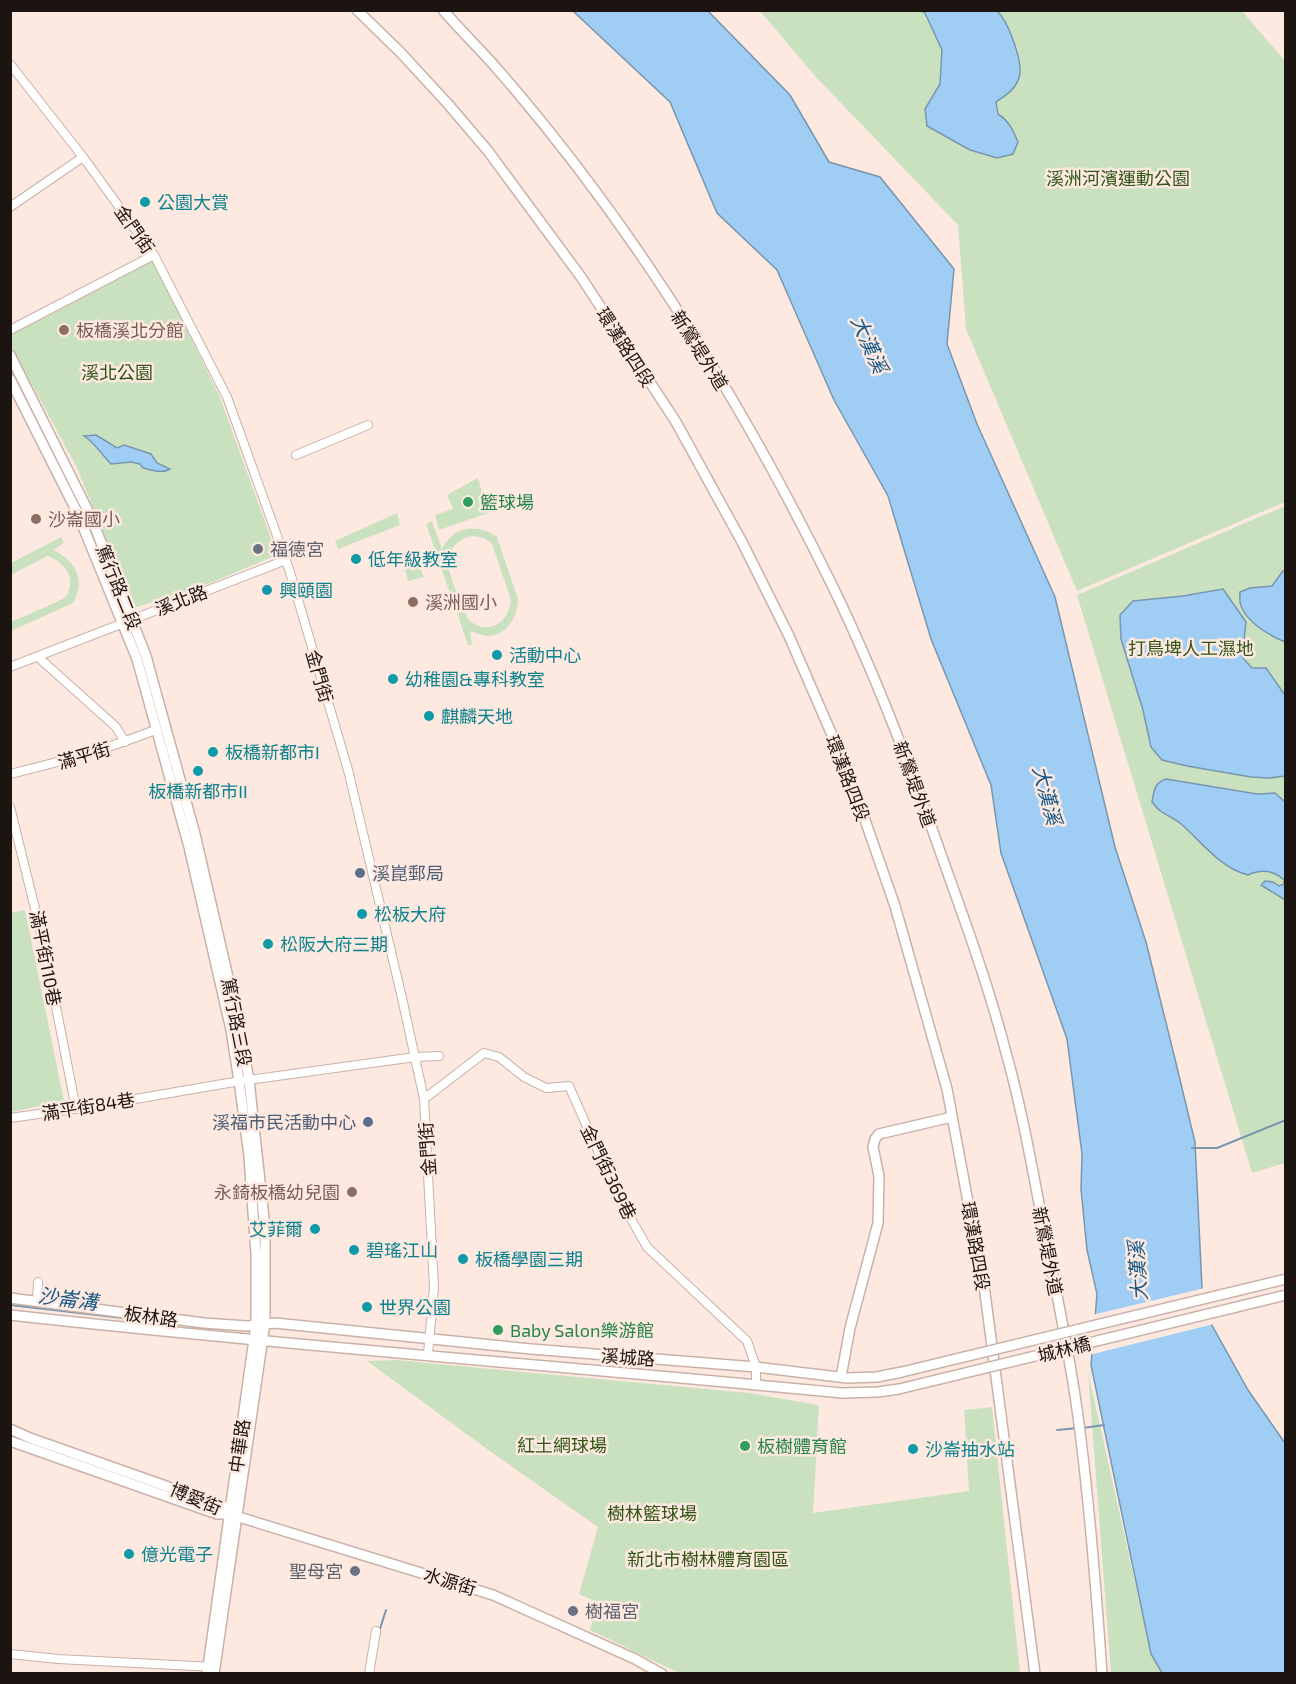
<svg xmlns="http://www.w3.org/2000/svg" width="1296" height="1684" font-family="'Exo 2','Noto Sans TC',sans-serif">
<rect width="100%" height="100%" fill="#fee9e1"/>
<path fill="#cae1c0" fill-rule="evenodd" d="M760 11H1242L1285 61V502L1077 591 966 329 958 225 815 76Z
M152 259 219 395 277 555 203 586 134 608 76 466 11 346 10 335Z
M478 478 488 513 439 530 435 515 453 509 447 495Z
M1285 506V1163L1252 1173 1077 595Z
M397 513 400 525 338 549 335 541Z
M432 521 442 549C453 526 478 523 497 537L518 599C518 615 508 634 490 636 483 636 477 633 470 631L472 645H468L426 524ZM474 536 484 538 492 544 511 600C509 622 488 637 469 620 463 610 447 571 448 561 449 547 461 537 474 536Z
M61 537 64 543 53 550C76 560 86 581 73 603L11 631V622C21 617 60 602 66 596 71 589 71 580 68 573 63 564 56 559 47 556L11 575V563Z
M416 557 424 577 408 581 403 562Z
M25 910 64 1101 11 1112V913Z
M396 1360 749 1393 819 1405 813 1513 969 1491 964 1410 992 1407 1020 1673H679L590 1630 598 1603 579 1594 598 1527 491 1452 367 1361Z
M1088 1372 1151 1654 1162 1673H1111Z"/>
<path fill="#a0cdf3" stroke="#7896af" stroke-width="1.5" d="M573 11H708L790 95 829 162 880 177 954 269 947 344 977 424 1055 597 1115 847 1146 942 1175 1059 1195 1142 1203 1309 1248 1390 1285 1443V1673H1162L1151 1654 1091 1365 1097 1294 1087 1250 1081 1189 1082 1154 1067 1039 1001 853 991 785 931 639 888 496 834 400 777 270 717 213 670 102Z
M997 11C1008 21 1024 63 1019 78 1015 90 1006 95 996 102L998 114C1009 121 1013 130 1018 142L1013 154 997 158 970 150 927 126 925 109 940 84 942 50 925 13 921 11Z
M96 435 117 448 124 445 151 454 157 463 170 469C162 474 151 470 143 468L140 464 131 462 111 464C101 454 96 444 84 436Z
M1283 571H1285V642C1269 635 1248 623 1241 606 1239 602 1240 596 1240 592L1250 588 1272 586Z
M1223 589 1246 622 1242 657 1252 668H1266L1285 695V776L1269 778 1251 777 1187 766 1162 760 1151 747 1143 710 1121 639 1120 615 1133 601 1183 596Z
M1166 779 1257 794 1275 793 1285 802V900L1261 885 1265 881 1273 882 1279 886 1284 884V880C1273 870 1261 869 1248 875 1220 868 1202 842 1181 824 1170 815 1161 815 1152 802 1154 791 1154 783 1166 779Z"/>
<path fill="#fee9e1" d="M1205 1288 1206 1309 1214 1324 1089 1355 1092 1315Z"/>
<g fill="none" stroke-linecap="round" stroke-linejoin="round">
<path stroke="#7896af" stroke-width="2" d="M1192 1148H1217L1286 1120
M10 1305 123 1318
M1083 1428 1104 1425
M1057 1430 1078 1428
M379 1632 386 1610"/>
<g stroke="#c9b1a7" stroke-width="10">
<path id="minor" d="M10 64 83 157 154 255 227 397 289 569 348 770 402 998 424 1099 434 1287 428 1354
M10 207 83 157
M10 330 154 255
M296 455 368 425
M38 657 116 727 125 742
M10 667 286 560
M10 774C60 762 108 749 155 730
M10 807 44 945 76 1109
M424 1099 484 1053 499 1057 524 1077 546 1088 569 1086 617 1194 647 1247 747 1341 756 1367V1384
M10 1118 89 1107 234 1082 415 1057 439 1056
M37 1300 38 1282
M10 1654 58 1659 214 1667
M369 1674 376 1631"/>
</g>
<g stroke="#c9b1a7" stroke-width="12">
<path id="tertiary" d="M357 10 401 53 448 104 488 151 581 277 676 422 742 542 789 636 832 735 865 820 895 906 947 1089 985 1293 1035 1674
M443 10C461 31 481 50 499 71 632 224 743 404 832 585 875 673 910 765 942 857 965 921 988 984 1005 1049 1021 1105 1031 1162 1042 1219 1054 1282 1068 1345 1077 1409 1089 1496 1096 1585 1102 1674
M10 355 91 517 146 656 195 834 239 1025 249 1080 265 1228V1323L214 1674
M10 379 77 512 137 659 189 847 231 1030 239 1081 249 1156 256 1254V1325L207 1674
M10 1298 204 1323 247 1326 275 1323 531 1349 756 1367 847 1378
M10 1315C287 1346 565 1366 842 1393
M841 1377 850 1328 878 1223 879 1176 873 1147 875 1139 879 1134 952 1117
M10 1429 30 1438 225 1507 229 1514
M10 1441 217 1514H229L493 1595 635 1659 662 1674"/>
</g>
<use href="#minor" stroke="#fff" stroke-width="8"/>
<use href="#tertiary" stroke="#fff" stroke-width="9"/>
<g stroke="#c9b1a7" stroke-width="12" stroke-linecap="butt">
<path id="tertiary-bridge" d="M847 1378 877 1377 902 1372 1286 1279
M842 1393 878 1392 899 1389 1286 1295"/>
</g>
<use href="#tertiary-bridge" stroke="#fff" stroke-width="9"/>
</g>
<g fill="#0f9aa8" stroke="#fee9e1" stroke-width="2">
<circle cx="145" cy="202" r="6"/>
<circle cx="356" cy="559" r="6"/>
<circle cx="267" cy="590" r="6"/>
<circle cx="497" cy="655" r="6"/>
<circle cx="393" cy="679" r="6"/>
<circle cx="429" cy="716" r="6"/>
<circle cx="213" cy="752" r="6"/>
<circle cx="198" cy="771" r="6"/>
<circle cx="362" cy="914" r="6"/>
<circle cx="268" cy="944" r="6"/>
<circle cx="315" cy="1229" r="6"/>
<circle cx="354" cy="1250" r="6"/>
<circle cx="463" cy="1259" r="6"/>
<circle cx="367" cy="1307" r="6"/>
<circle cx="913" cy="1449" r="6"/>
<circle cx="129" cy="1554" r="6"/>
</g>
<g fill="#8d6e63" stroke="#fee9e1" stroke-width="2">
<circle cx="64" cy="330" r="6"/>
<circle cx="36" cy="519" r="6"/>
<circle cx="413" cy="602" r="6"/>
<circle cx="352" cy="1192" r="6"/>
</g>
<g fill="#2e9e5b" stroke="#fee9e1" stroke-width="2">
<circle cx="468" cy="502" r="6"/>
<circle cx="498" cy="1330" r="6"/>
<circle cx="745" cy="1446" r="6"/>
</g>
<g fill="#6b7280" stroke="#fee9e1" stroke-width="2">
<circle cx="258" cy="549" r="6"/>
<circle cx="355" cy="1571" r="6"/>
<circle cx="573" cy="1611" r="6"/>
</g>
<g fill="#5c6f8a" stroke="#fee9e1" stroke-width="2">
<circle cx="360" cy="873" r="6"/>
<circle cx="368" cy="1122" r="6"/>
</g>
<g text-anchor="middle" dominant-baseline="central" stroke-width="5" stroke-linejoin="round" paint-order="stroke">
<g font-size="18" fill="#2f5617" stroke="#fee9e1">
<text x="1118" y="178">溪洲河濱運動公園</text>
<text x="117" y="372">溪北公園</text>
<text x="1191" y="648">打鳥埤人工濕地</text>
<text x="562" y="1445">紅土網球場</text>
<text x="652" y="1513">樹林籃球場</text>
<text x="708" y="1559">新北市樹林體育園區</text>
</g>
<g font-size="18" fill="#0d838f" stroke="#fee9e1" text-anchor="start">
<text x="157" y="202">公園大賞</text>
<text x="368" y="559">低年級教室</text>
<text x="279" y="590">興頤園</text>
<text x="509" y="655">活動中心</text>
<text x="405" y="679">幼稚園&amp;專科教室</text>
<text x="441" y="716">麒麟天地</text>
<text x="225" y="752">板橋新都市I</text>
<text x="198" y="791" text-anchor="middle">板橋新都市II</text>
<text x="374" y="914">松板大府</text>
<text x="280" y="944">松阪大府三期</text>
<text x="303" y="1229" text-anchor="end">艾菲爾</text>
<text x="366" y="1250">碧瑤江山</text>
<text x="475" y="1259">板橋學園三期</text>
<text x="379" y="1307">世界公園</text>
<text x="925" y="1449">沙崙抽水站</text>
<text x="141" y="1554">億光電子</text>
</g>
<g font-size="18" fill="#1c1410" stroke="#fee9e1">
<text transform="translate(135 229) rotate(55)">金門街</text>
<text transform="translate(626 347) rotate(57)">環漢路四段</text>
<text transform="translate(700 350) rotate(58)">新鶯堤外道</text>
<text transform="translate(119 587) rotate(68)">篤行路二段</text>
<text transform="translate(181 600) rotate(-21)">溪北路</text>
<text transform="translate(320 676) rotate(74)">金門街</text>
<text transform="translate(84 755) rotate(-16)">滿平街</text>
<text transform="translate(848 778) rotate(69)">環漢路四段</text>
<text transform="translate(915 784) rotate(70)">新鶯堤外道</text>
<text transform="translate(46 958) rotate(79)">滿平街110巷</text>
<text transform="translate(237 1022) rotate(79)">篤行路三段</text>
<text transform="translate(88 1106) rotate(-9)">滿平街84巷</text>
<text transform="translate(427 1149) rotate(-94)">金門街</text>
<text transform="translate(609 1172) rotate(64)">金門街369巷</text>
<text transform="translate(976 1246) rotate(80)">環漢路四段</text>
<text transform="translate(1048 1251) rotate(79)">新鶯堤外道</text>
<text transform="translate(151 1316) rotate(8)">板林路</text>
<text transform="translate(1064 1349) rotate(-14)">城林橋</text>
<text transform="translate(628 1357) rotate(4)">溪城路</text>
<text transform="translate(239 1446) rotate(-82)">中華路</text>
<text transform="translate(196 1498) rotate(23)">博愛街</text>
<text transform="translate(450 1581) rotate(17)">水源街</text>
</g>
<g font-size="18" fill="#785e54" stroke="#fee9e1" text-anchor="start">
<text x="76" y="330">板橋溪北分館</text>
<text x="48" y="519">沙崙國小</text>
<text x="425" y="602">溪洲國小</text>
<text x="340" y="1192" text-anchor="end">永錡板橋幼兒園</text>
</g>
<g font-size="18" fill="#27864d" stroke="#fee9e1" text-anchor="start">
<text x="480" y="502">籃球場</text>
<text x="510" y="1330">Baby Salon樂游館</text>
<text x="757" y="1446">板樹體育館</text>
</g>
<g font-size="18" fill="#5b616d" stroke="#fee9e1" text-anchor="start">
<text x="270" y="549">福德宮</text>
<text x="343" y="1571" text-anchor="end">聖母宮</text>
<text x="585" y="1611">樹福宮</text>
</g>
<g font-size="18" fill="#4e5e75" stroke="#fee9e1" text-anchor="start">
<text x="372" y="873">溪崑郵局</text>
<text x="356" y="1122" text-anchor="end">溪福市民活動中心</text>
</g>
<g font-size="20" font-style="italic" fill="#155989" stroke="#fee9e1">
<text transform="translate(870 344) rotate(66)">大漢溪</text>
<text transform="translate(1048 795) rotate(75)">大漢溪</text>
<text transform="translate(1137 1271) rotate(-94)">大漢溪</text>
<text transform="translate(68 1298) rotate(7)">沙崙溝</text>
</g>
</g>
<rect width="1296" height="1684" fill="none" stroke="#1c1410" stroke-width="24"/>
</svg>
